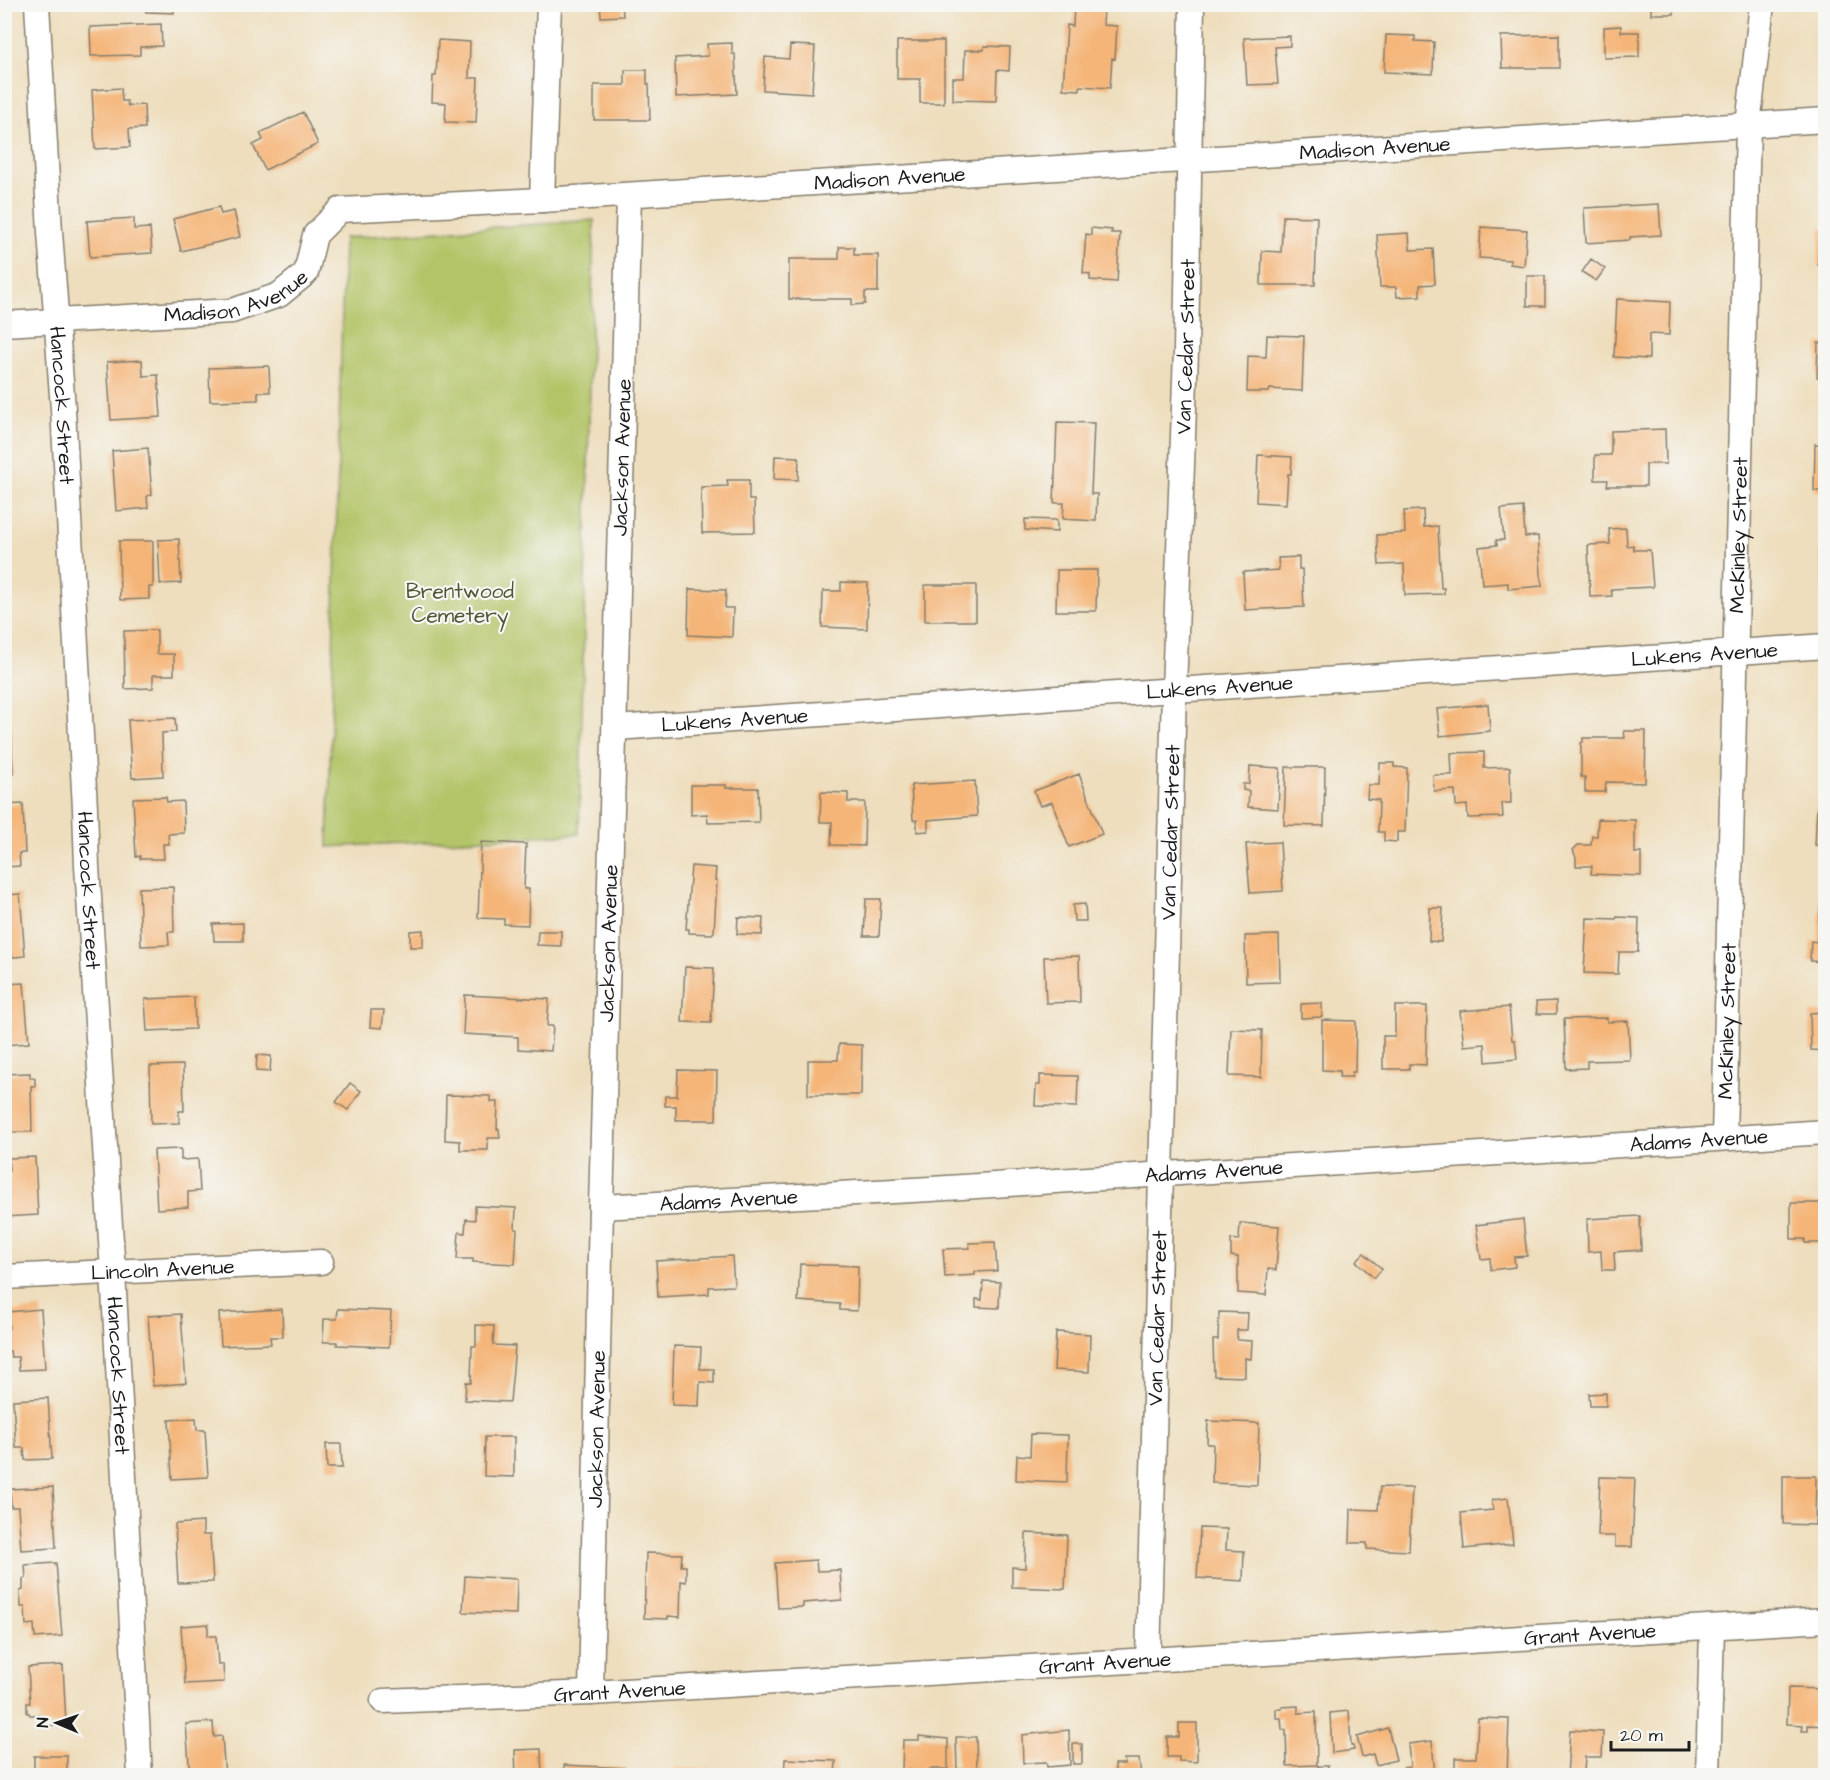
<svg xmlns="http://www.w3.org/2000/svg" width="1830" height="1780" font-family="'Architects Daughter',sans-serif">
<rect width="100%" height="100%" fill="#f6f6f2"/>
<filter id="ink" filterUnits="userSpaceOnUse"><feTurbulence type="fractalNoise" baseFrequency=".0167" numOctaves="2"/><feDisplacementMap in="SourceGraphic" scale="12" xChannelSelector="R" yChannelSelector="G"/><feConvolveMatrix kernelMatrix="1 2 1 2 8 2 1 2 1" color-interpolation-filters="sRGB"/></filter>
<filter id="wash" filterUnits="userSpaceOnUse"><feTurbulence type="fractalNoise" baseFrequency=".008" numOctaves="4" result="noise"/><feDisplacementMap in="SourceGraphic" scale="24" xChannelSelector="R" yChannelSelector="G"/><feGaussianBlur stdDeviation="1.35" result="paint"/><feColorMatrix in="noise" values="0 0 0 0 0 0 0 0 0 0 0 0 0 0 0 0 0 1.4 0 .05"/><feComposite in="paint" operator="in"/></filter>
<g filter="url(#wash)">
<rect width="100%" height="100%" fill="#eedebd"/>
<path fill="#b3c467" stroke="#687042" stroke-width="1.5" d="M594 220 579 834 328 847 344 238Z"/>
<g id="blocks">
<path fill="#f5b578" d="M146 4H174V13L146 12Z
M600 4H622L623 16 601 17Z
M1100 4V7H1104L1103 25 1117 26 1115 59 1112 58 1110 88 1080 86V90L1063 89 1067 25 1073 26 1074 5Z
M1651 4H1674V14H1651Z
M161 24 162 46 140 47V55L91 56 90 27Z
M1621 26V32H1639V57L1604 58V27Z
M1386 35 1415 36V41L1434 42 1433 74 1384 72Z
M1559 35V68H1502L1501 36Z
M1290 36V46L1275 47 1278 84 1247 85 1244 38Z
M438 40 470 42 469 78H478L476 123 445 122 446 103 432 102 433 76H436Z
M897 41H944V103H920V79H897Z
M732 43V54H735L737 94 676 97 675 58 708 56 707 44Z
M790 45 815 46 812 93 763 90 765 57 789 59Z
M984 46 1010 47 1009 71 997 70 996 101 953 100V78H964L965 50H984Z
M625 70H647V84H649L650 120H594V85H625Z
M121 88 122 101H127L128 106 144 105 145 128 129 129 130 147 95 149 92 90Z
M303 112 318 144 265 170 253 145 263 140 260 133Z
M1659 204 1661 235 1630 237V240L1586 243 1584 208Z
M219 207 221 214 234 211 240 237 181 251 173 219Z
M1283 216 1317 217 1315 285H1261L1262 251 1281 252Z
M134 218V229L150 228 152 253 90 257 87 221Z
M1481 227 1527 230 1524 266 1510 264V260L1479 258Z
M1091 228 1112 230 1111 233H1120L1117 282 1090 280V274L1083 273 1086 234 1091 235Z
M1821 228 1826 229V265H1818Z
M1409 233 1410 250 1433 249 1435 284 1420 285V296L1397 297 1396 287H1380L1377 235Z
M839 247H854V255H878V292H865V304L852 305V299H789V259H839Z
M1591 259 1605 269 1596 281 1582 272Z
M1527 276H1545V306H1527Z
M1617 299 1670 302 1669 335 1649 334V359L1614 357Z
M1267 335 1304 336 1302 391 1270 389 1269 392H1247L1248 356 1266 357Z
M1818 343H1826V378L1817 377Z
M142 360 143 376 158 375 161 417 111 420 107 362Z
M269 366 270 392H258V400L210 401 209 368Z
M1057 422 1094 423 1091 494H1097L1096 521 1063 519 1064 503H1054Z
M1665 429 1666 464H1646V486H1607L1608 480H1595V455H1611V431Z
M1815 444 1826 445V491H1814Z
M148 448 152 495 147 496 148 508 116 511 112 451Z
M1258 455 1292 457 1291 474H1288L1286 504 1256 502Z
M775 456 799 457 798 480 774 479Z
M727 480H749V500H754L755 532 702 533 701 487 728 486Z
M1523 507 1525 537 1538 536 1542 586 1508 589V583L1482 585 1479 547 1497 545 1496 540H1504L1501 509Z
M1423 510 1424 527 1438 526 1441 588H1444V594L1405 595 1404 564 1379 565 1377 535 1405 533 1404 511Z
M1025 519 1057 520V532L1025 530Z
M1626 528 1627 546 1633 545 1634 550H1650L1653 587 1611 589 1612 596 1590 597 1588 545 1610 544 1609 529Z
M1821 531H1826V588H1824L1820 551 1823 550Z
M179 539 181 583 160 584 158 540Z
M119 541H153V587H149V599L120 600Z
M1299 557V569H1302L1304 607 1245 610 1243 572 1279 570 1278 558Z
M1057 570H1097L1096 611H1056Z
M841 582 868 583 867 629 822 627 823 591H841Z
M925 585H976V621H925Z
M689 589 726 590 725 608H733L732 637 688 635Z
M157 630V654H174V675H153V688L125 689 124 631Z
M1488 704 1490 731 1440 736 1437 709Z
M175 718 176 732 162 733 163 776 132 778 128 720Z
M11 725 13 774H4V726Z
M1624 731H1646L1645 783 1606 782 1605 792H1585V777H1581V743L1583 742V738H1625Z
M1484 752V768L1510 767 1511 803H1502L1503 817 1468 818 1467 805 1456 806 1455 790 1434 791 1433 775H1452L1451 753Z
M1380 763H1394V767L1407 768 1405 832H1397V842L1384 841V832H1378L1379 800 1367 799 1368 785H1379Z
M1250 766 1280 768 1278 809 1248 807 1249 791 1243 790V784H1249Z
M1286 767H1325L1324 826 1284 825Z
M1079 774 1102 834 1069 847 1052 802 1040 806 1034 791Z
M975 781 977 816 928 820V831L917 832V820H913L911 785Z
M691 785H726V788H758L759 822 708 823 707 814 691 815Z
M821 792 848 793V802H865L864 846 831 845 832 822H820Z
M166 797 167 802 183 801 184 833 168 834 169 844H163L164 859H140V856L136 857 133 798Z
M23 804 25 853H19L20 866 4 867V805Z
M1817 807H1826V845H1815Z
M1598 819 1635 820V853H1641V876L1591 874 1592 866H1576V858L1573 850 1578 845H1591L1592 836H1597Z
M481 842 526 844 524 889H529L528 925 504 924V919L478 918Z
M1280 842 1283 891 1250 893 1246 844Z
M691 866 716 868 715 880H717L714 932 712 934 689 933V929H686Z
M173 887 174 932H168L169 945 141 946 139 888Z
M20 894 25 956 4 958V895Z
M866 899H881L879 936H864Z
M1821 899H1826V962L1810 961 1811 941 1818 942Z
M1085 904 1086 921H1074L1073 905Z
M1430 908H1443L1441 942 1429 941Z
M738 917 763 918 762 935 737 934Z
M1617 917 1639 918 1638 952H1619L1618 974 1584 973 1587 918 1616 919Z
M243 923V941H214L213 924Z
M423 930V947H410V931Z
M538 931H561V946L537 945Z
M1279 935 1280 982 1246 983 1245 936Z
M1079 956 1080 1002 1046 1003 1044 957Z
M685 967 714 968 711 1023 682 1022Z
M24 983 29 1043 4 1045V984Z
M465 995 549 999 547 1026H553L551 1051 518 1049V1037L463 1034Z
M194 997 195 1029 147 1031 145 999Z
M1556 1001V1014H1537L1536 1002Z
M1322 1003V1017L1301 1018V1004Z
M1395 1006H1427L1426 1065 1409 1064V1069H1383V1036H1395Z
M1509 1007 1512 1040H1515L1517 1059 1486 1062 1485 1044 1464 1046 1460 1011Z
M371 1010H384L382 1028 370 1027Z
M1826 1012V1051L1811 1050 1810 1013Z
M1607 1018V1022L1628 1021 1630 1060 1587 1061V1068L1566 1069 1564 1019Z
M1322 1020 1356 1021 1355 1072H1352V1077H1339L1340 1071 1322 1070Z
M1231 1029 1262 1030 1261 1077 1229 1076Z
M839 1044 862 1045 861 1095H808V1060H838Z
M257 1055 271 1056 270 1072 256 1071Z
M183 1065 184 1111H179V1123L151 1124 150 1066Z
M678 1070 717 1071 716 1120H676V1106H665V1096H677Z
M30 1073V1078H35V1086H31L32 1132H8V1120H4V1074Z
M1040 1075 1078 1076 1077 1107 1035 1106 1036 1085H1040Z
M350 1083 361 1091 348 1110 336 1102Z
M446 1095 491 1096V1102H498L497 1129H499L500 1138H488V1150H460V1141L445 1140Z
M181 1149V1160L198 1159 200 1191 188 1192V1207L157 1209 154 1150Z
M35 1157 38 1215 4 1217V1171H9V1158Z
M1791 1203H1826V1243H1805V1239H1791Z
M475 1206 516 1208 515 1229H517L515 1264 473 1262V1259H457L459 1232 465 1233 466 1219 475 1220Z
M1640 1216 1641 1250 1614 1252 1615 1270H1602L1601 1251 1588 1252 1587 1219Z
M1523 1219 1527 1256 1514 1257 1515 1267 1491 1270 1490 1258 1481 1259 1476 1225Z
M1240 1223 1279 1226 1276 1270 1268 1269 1266 1295 1238 1293V1257L1231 1256V1239L1239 1240Z
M995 1242 997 1271 975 1272V1275L945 1277 943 1249 970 1248 969 1243Z
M1364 1253 1382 1269 1374 1278 1356 1261Z
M732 1256 734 1286 709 1287V1294L658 1297 656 1261Z
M800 1264 858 1266 857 1311 840 1310V1304L798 1301Z
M983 1281 1000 1282 999 1308 976 1307V1299L982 1300Z
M41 1309 45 1369 19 1370 18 1357H11L10 1351H4V1328H9L8 1312Z
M282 1309 283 1337H270L271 1344 221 1346 219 1313Z
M338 1309 391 1311 389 1347 337 1345V1342H323L324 1319H337Z
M1219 1312 1248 1313 1247 1330H1237V1340L1252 1341 1251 1359 1245 1358V1377L1214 1376 1213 1340H1218Z
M181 1314 186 1383 153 1386 148 1316Z
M476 1325 494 1326 493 1345 515 1346 510 1402 465 1400 466 1382 471 1383 472 1346H476Z
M1056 1332 1090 1334 1089 1372 1054 1370Z
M674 1346 701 1347 700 1369H714V1383L700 1382 699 1406 672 1405Z
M1606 1393V1406H1590L1589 1394Z
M48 1398 52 1459 25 1460 24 1448H16L13 1400Z
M196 1418 197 1430H205L208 1477 172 1479 169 1420Z
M1208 1421 1259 1423 1257 1485 1212 1483 1213 1444H1207Z
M1031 1434 1068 1435 1067 1482 1016 1480 1017 1455 1030 1456Z
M485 1437H514V1477L484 1476Z
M326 1444H341L342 1468H327Z
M1783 1476H1816L1815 1525 1783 1524Z
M1600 1477 1635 1478 1632 1547H1615V1536H1598Z
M53 1487 56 1548 21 1550 18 1507H11L10 1489Z
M1380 1487 1412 1488 1409 1551 1367 1549V1543H1350L1351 1509 1378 1510Z
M1508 1498 1513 1544 1464 1549 1461 1513 1493 1510 1492 1500Z
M203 1522V1535H210L213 1582 178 1583 175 1524Z
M1200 1528 1227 1529 1226 1550 1244 1551 1243 1581 1197 1578Z
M1026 1533 1067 1535 1065 1589 1012 1587V1567L1025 1568Z
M646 1553 682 1554 681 1566H686V1582L681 1581 680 1617 668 1616V1619L644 1618Z
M816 1560 817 1571 840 1570 842 1600 803 1603V1607L778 1608 775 1563Z
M56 1563 62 1636 35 1638 34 1624 26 1625 25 1607H21L20 1591 23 1590V1579L26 1578 25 1565Z
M465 1576 517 1579 516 1614 463 1612Z
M208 1624V1636H216L218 1665 223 1664 224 1682 185 1684 181 1626Z
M63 1665 66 1724 40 1726 39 1715H30L29 1713H27V1703H30L28 1667Z
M1788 1688 1826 1689V1726L1808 1725V1731H1802L1803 1725 1787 1724Z
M1298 1706V1713L1316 1712 1317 1765 1287 1766 1286 1730H1282L1281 1718H1276V1709H1282V1707Z
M1349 1711 1351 1746H1353L1354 1750 1332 1753 1330 1713Z
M1478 1718 1509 1719 1507 1776H1455V1758H1476Z
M213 1722 214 1737 222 1736 225 1776H190L186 1724Z
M1179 1723H1197V1762L1179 1761V1757H1167V1737H1179Z
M1388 1728 1396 1760 1376 1765 1373 1754 1362 1757 1357 1737Z
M1069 1730 1070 1765 1047 1767 1046 1762 1023 1763 1022 1735Z
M1570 1730 1603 1732 1602 1757H1585L1584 1772 1606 1773V1776H1567Z
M919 1736 948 1739V1769H930V1776H912V1770H902L903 1740H919Z
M956 1737H976L977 1769H957Z
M1432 1741 1435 1776H1404L1403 1768 1410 1767 1408 1744Z
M1073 1744H1082V1764H1073Z
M541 1749 542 1776H516L515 1750Z
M34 1756H67V1776H34Z
M785 1759 836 1761 835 1776H784Z
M1124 1759H1139L1141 1776H1115V1764H1125Z
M564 1765 626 1768V1776H564Z
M1318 1766H1328V1776H1318Z
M675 1768 720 1770V1776H674Z"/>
</g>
</g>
<g filter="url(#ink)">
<use href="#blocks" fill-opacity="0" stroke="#857d6c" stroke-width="1.5"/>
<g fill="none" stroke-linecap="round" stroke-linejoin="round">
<g stroke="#857d6c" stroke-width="27">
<g id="minor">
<path id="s1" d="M37 4 50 232 63 409 85 808 87 866 113 1272 140 1776"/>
<path d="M542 200 549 4"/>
<path id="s2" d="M4 324 232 311 279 295 306 273 315 235 340 210 542 200 1826 120"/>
<path id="s3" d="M615 728 1826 646"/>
<path id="s4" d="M1724 1138 1748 125 1762 4"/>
<path id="s5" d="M601 1207 931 1189 1826 1132"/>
<path id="s6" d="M4 1277 321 1262"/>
<path id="s7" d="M1148 1660 1174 691 1186 351 1192 4"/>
<path id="s8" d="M591 1693 601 1207 629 195"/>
<path id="s9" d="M383 1701 591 1693 1826 1620"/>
<path d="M1708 1776 1712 1628"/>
</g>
</g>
<use href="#minor" stroke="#fff" stroke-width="24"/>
</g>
</g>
<g text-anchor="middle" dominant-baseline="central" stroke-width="4.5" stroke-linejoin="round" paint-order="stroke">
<g font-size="21" fill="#1c1c1c" stroke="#f6f6f2">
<text stroke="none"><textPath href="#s2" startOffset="1424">Madison Avenue</textPath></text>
<text stroke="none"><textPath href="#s2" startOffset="938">Madison Avenue</textPath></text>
<text stroke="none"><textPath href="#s2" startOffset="236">Madison Avenue</textPath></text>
<text stroke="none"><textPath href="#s7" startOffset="1314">Van Cedar Street</textPath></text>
<text stroke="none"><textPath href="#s1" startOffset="402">Hancock Street</textPath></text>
<text stroke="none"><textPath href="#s8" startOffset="1236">Jackson Avenue</textPath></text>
<text stroke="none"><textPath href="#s4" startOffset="603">McKinley Street</textPath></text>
<text stroke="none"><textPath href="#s3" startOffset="1092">Lukens Avenue</textPath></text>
<text stroke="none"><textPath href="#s3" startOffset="606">Lukens Avenue</textPath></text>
<text stroke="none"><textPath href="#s3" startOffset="120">Lukens Avenue</textPath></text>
<text stroke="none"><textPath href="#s7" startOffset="828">Van Cedar Street</textPath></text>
<text stroke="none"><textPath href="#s1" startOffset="888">Hancock Street</textPath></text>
<text stroke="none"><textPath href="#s8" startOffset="750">Jackson Avenue</textPath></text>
<text stroke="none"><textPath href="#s4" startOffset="117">McKinley Street</textPath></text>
<text stroke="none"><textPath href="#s5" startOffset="1100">Adams Avenue</textPath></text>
<text stroke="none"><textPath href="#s5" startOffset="614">Adams Avenue</textPath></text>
<text stroke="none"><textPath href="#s5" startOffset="128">Adams Avenue</textPath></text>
<text stroke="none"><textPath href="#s6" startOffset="159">Lincoln Avenue</textPath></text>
<text stroke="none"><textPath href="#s7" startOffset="342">Van Cedar Street</textPath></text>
<text stroke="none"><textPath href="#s1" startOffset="1374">Hancock Street</textPath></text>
<text stroke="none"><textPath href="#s8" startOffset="264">Jackson Avenue</textPath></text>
<text stroke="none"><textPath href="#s9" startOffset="1209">Grant Avenue</textPath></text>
<text stroke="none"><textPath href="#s9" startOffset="723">Grant Avenue</textPath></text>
<text stroke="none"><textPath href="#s9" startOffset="237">Grant Avenue</textPath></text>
</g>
<g font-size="21" fill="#515736" stroke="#f6f6f2">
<text x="460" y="591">Brentwood<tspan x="460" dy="24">Cemetery</tspan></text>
</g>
</g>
<rect width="1830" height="1780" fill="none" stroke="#f6f6f2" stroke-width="24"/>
<g transform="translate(57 1723) rotate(272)" stroke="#f6f6f2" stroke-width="4.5" paint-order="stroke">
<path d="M0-4.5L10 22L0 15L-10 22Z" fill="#1c1c1c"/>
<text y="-9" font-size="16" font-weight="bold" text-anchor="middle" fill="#1c1c1c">N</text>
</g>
<path d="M1611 1741v9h78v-9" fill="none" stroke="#1c1c1c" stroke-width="3"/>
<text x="1620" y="1741" font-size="18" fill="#1c1c1c" stroke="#f6f6f2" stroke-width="4.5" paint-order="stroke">20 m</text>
</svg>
